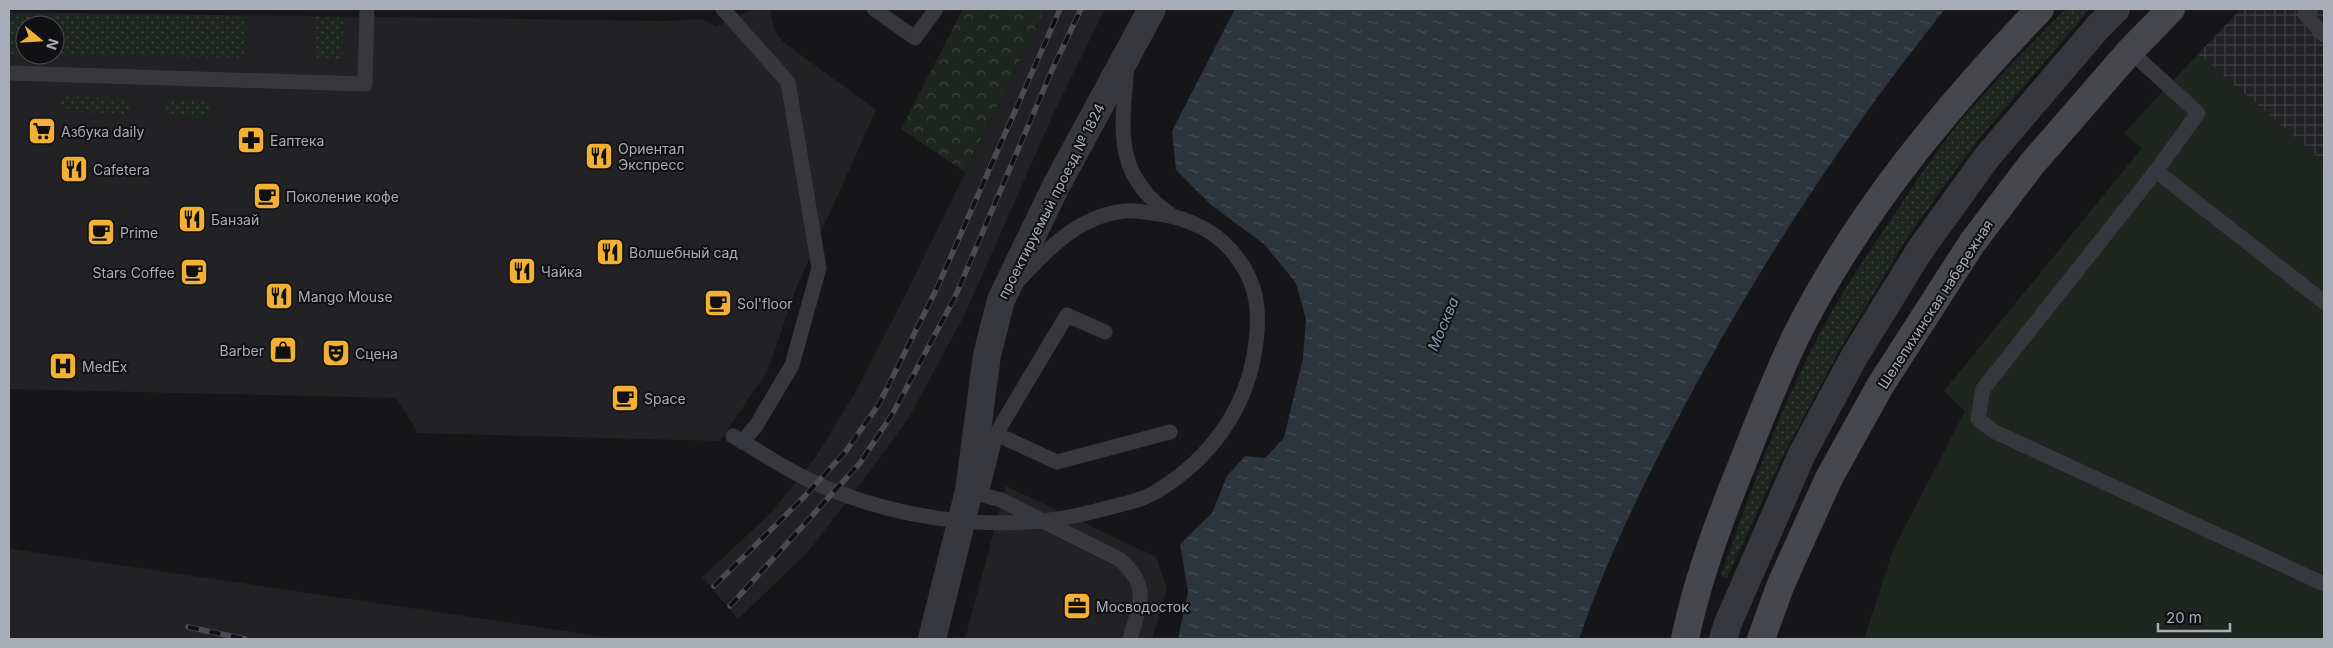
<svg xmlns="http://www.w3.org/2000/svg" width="2333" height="648" font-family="Inter,sans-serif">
<defs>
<pattern id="industrial-grid" width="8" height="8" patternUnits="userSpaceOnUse" patternTransform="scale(1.25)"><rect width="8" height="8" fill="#222225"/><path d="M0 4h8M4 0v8" fill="none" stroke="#3f3f43"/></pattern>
<pattern id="grass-dots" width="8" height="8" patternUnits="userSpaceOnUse" patternTransform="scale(1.25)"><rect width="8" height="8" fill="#1e261f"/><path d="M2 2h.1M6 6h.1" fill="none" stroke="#3c433d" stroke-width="1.8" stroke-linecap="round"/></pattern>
<pattern id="forest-crowns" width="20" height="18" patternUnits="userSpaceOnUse" patternTransform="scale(1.25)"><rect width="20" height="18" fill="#1e261f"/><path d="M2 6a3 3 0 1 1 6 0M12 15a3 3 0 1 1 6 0" fill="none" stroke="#3c433d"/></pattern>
<pattern id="water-ripples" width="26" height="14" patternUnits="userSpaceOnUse" patternTransform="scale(1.25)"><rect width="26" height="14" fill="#2c353c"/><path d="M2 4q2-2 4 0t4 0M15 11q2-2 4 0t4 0" fill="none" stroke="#485056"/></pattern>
</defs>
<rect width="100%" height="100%" fill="#161618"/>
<path fill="#222225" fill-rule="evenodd" d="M753 9H772L771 16 774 29 782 41 876 110 797 286 768 370 720 441 418 433 396 398 9 389V12L665 21 701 19 717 26ZM25 25H55V55H25Z
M1045 9H1105L1056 108 965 314 908 419 858 487 807 553 738 619 702 577 771 513 815 458 855 393 906 294Z
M1006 486 1156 557 1167 588 1152 639H965Z
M9 548 31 552 619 639H9Z"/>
<path fill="url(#industrial-grid)" d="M2241 9H2324V162L2198 54Z"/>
<path fill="url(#grass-dots)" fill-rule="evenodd" d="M2066 9H2090L1977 141 1909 235 1840 349 1782 458 1727 578 1721 576C1750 491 1781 406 1823 327 1842 292 1865 258 1888 224 1911 189 1935 152 1962 119 1995 81 2030 44 2066 9Z
M9 14 247 17V58L9 55ZM25 25H55V55H25Z
M316 17 343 18 342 59 316 58Z
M60 96 131 99 130 114 59 111Z
M165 99 211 101 210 117 164 116Z"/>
<path fill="url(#forest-crowns)" d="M963 9H1045L965 172 901 129Z"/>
<path fill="#1e261f" d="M2198 54 2324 162V639H1864L1893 550 1965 411 1944 391 2142 148 2124 133Z"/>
<path fill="url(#water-ripples)" d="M1235 9H1945C1842 138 1752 276 1676 422 1639 492 1605 564 1579 639H1178L1188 592 1180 544 1212 513 1227 476 1245 456 1265 458 1284 438 1303 358 1306 319 1296 283 1264 244 1211 205 1176 170 1172 131Z"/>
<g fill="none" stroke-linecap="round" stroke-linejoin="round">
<path stroke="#37383d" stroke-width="15" d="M723 9 788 82 819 268 792 365 756 426 742 442
M874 9 915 38 936 9
M2311 9 2305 14 2324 35
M2130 51 2198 113 2156 171 1983 389 1978 419 1993 431 2324 584
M1127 66C1122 129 1112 174 1171 215
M9 73 365 84 367 9
M2156 171 2324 302
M996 434 1057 462 1170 432
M733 436C764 454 794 475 827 488 909 522 1010 534 1096 511 1116 505 1140 502 1157 491 1212 458 1249 405 1256 342 1260 310 1257 285 1238 259 1220 233 1190 218 1159 214 1148 213 1136 210 1125 211 1081 215 1048 248 1020 279
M969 491 1001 500 1119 559C1151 586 1140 604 1130 639
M981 494 996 434 1067 315 1105 332"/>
<path stroke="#37383d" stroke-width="28" d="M932 639 969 491 987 355 1001 300 1056 186 1152 9
M1723 639 1728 623 1802 454 1854 357 1920 250 1987 157 2098 27 2116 9"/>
<path stroke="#45474d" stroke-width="28" d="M1685 639C1697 580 1718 523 1741 467 1758 424 1775 380 1795 338 1856 215 1946 107 2040 9
M1761 639 1781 584 1829 478 1880 386 1972 243 2031 165 2130 51 2171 9"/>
<g stroke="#4a4c52" stroke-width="5.5">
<path id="rail" d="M714 586 806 495 846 451 879 404 937 288 1060 9
M730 606 860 463 893 413 955 297 1052 70 1081 9
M188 627 245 639"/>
</g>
<use href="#rail" stroke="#111113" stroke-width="4" stroke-dasharray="11" stroke-linecap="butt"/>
</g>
<defs>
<g id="supermarket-square" transform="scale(1.4375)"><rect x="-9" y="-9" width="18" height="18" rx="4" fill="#f2b134" stroke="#111113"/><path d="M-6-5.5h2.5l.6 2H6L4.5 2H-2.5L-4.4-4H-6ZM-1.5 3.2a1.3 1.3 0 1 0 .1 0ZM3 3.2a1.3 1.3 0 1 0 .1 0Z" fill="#111"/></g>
<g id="pharmacy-square" transform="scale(1.4375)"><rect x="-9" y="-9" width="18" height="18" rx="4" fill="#f2b134" stroke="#111113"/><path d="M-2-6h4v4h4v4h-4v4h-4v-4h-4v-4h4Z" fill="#111"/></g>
<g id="restaurant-square" transform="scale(1.4375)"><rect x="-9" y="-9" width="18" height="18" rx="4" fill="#f2b134" stroke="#111113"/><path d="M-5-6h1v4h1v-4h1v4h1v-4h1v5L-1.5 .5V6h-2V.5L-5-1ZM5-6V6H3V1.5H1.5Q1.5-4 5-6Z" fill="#111"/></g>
<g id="cafe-square" transform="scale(1.4375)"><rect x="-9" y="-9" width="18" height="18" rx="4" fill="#f2b134" stroke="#111113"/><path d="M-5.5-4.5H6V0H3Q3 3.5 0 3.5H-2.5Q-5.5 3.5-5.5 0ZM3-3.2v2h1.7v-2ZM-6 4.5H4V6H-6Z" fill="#111"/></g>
<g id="shop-square" transform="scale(1.4375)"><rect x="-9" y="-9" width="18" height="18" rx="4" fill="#f2b134" stroke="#111113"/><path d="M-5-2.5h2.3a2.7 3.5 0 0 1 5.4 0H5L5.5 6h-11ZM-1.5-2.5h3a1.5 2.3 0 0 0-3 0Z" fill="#111"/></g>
<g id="theatre-square" transform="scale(1.4375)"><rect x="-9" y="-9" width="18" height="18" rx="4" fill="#f2b134" stroke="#111113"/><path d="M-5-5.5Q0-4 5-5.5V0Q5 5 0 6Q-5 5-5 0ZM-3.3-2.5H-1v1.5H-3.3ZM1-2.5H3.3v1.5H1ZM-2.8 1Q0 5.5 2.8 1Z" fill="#111"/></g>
<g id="hospital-square" transform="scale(1.4375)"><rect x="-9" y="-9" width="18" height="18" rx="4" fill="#f2b134" stroke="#111113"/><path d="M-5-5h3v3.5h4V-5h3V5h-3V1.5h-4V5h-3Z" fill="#111"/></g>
<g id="office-square" transform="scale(1.4375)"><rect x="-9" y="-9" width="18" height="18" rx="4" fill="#f2b134" stroke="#111113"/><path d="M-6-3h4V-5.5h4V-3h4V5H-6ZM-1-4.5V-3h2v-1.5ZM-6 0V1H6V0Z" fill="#111"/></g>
</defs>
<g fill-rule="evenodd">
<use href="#supermarket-square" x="42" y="131"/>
<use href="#pharmacy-square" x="251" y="140"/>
<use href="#restaurant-square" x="599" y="156"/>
<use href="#restaurant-square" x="74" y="169"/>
<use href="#cafe-square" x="267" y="196"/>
<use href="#restaurant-square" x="192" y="219"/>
<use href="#cafe-square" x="101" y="232"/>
<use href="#restaurant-square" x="610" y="252"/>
<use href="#restaurant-square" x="522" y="271"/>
<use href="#cafe-square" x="194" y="272"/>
<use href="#restaurant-square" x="279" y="296"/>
<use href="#cafe-square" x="718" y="303"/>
<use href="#shop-square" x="283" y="350"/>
<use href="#theatre-square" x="336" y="353"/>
<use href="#hospital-square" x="63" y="366"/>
<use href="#cafe-square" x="625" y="398"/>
<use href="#office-square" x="1077" y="606"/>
</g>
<g text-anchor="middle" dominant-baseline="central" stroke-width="4" stroke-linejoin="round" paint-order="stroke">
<g font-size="14" fill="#a8adb8" stroke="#111113" text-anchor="start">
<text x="61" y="131">Азбука daily</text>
<text x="270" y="140">Еаптека</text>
<text x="618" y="148">Ориентал<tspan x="618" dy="16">Экспресс</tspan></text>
<text x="93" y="169">Cafetera</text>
<text x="286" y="196">Поколение кофе</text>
<text x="211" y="219">Банзай</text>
<text x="120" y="232">Prime</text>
<text x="629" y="252">Волшебный сад</text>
<text x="541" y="271">Чайка</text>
<text x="175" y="272" text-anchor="end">Stars Coffee</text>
<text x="298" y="296">Mango Mouse</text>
<text x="737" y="303">Sol'floor</text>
<text x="264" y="350" text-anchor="end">Barber</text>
<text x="355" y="353">Сцена</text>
<text x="82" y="366">MedEx</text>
<text x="644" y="398">Space</text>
<text x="1096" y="606">Мосводосток</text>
</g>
<g font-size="14" fill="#a8adb8" stroke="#111113">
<text transform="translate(1051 201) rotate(-63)">проектируемый проезд № 1824</text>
<text transform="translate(1935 304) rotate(-57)">Шелепихинская набережная</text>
</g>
<g font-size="15" font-style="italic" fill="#7f9bb3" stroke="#111113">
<text transform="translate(1443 324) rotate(-67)">Москва</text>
</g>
</g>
<rect width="2333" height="648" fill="none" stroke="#a8adb8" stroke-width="20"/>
<g transform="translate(40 40) rotate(108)"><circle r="24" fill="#111113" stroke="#4d4f55"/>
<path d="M0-4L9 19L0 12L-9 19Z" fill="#f2b134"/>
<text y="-8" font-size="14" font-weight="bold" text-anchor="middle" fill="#a8adb8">N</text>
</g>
<path d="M2158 623v8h72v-8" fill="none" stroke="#a8adb8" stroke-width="2.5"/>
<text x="2166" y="623" font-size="15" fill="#a8adb8" stroke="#111113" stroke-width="4" paint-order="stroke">20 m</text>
</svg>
